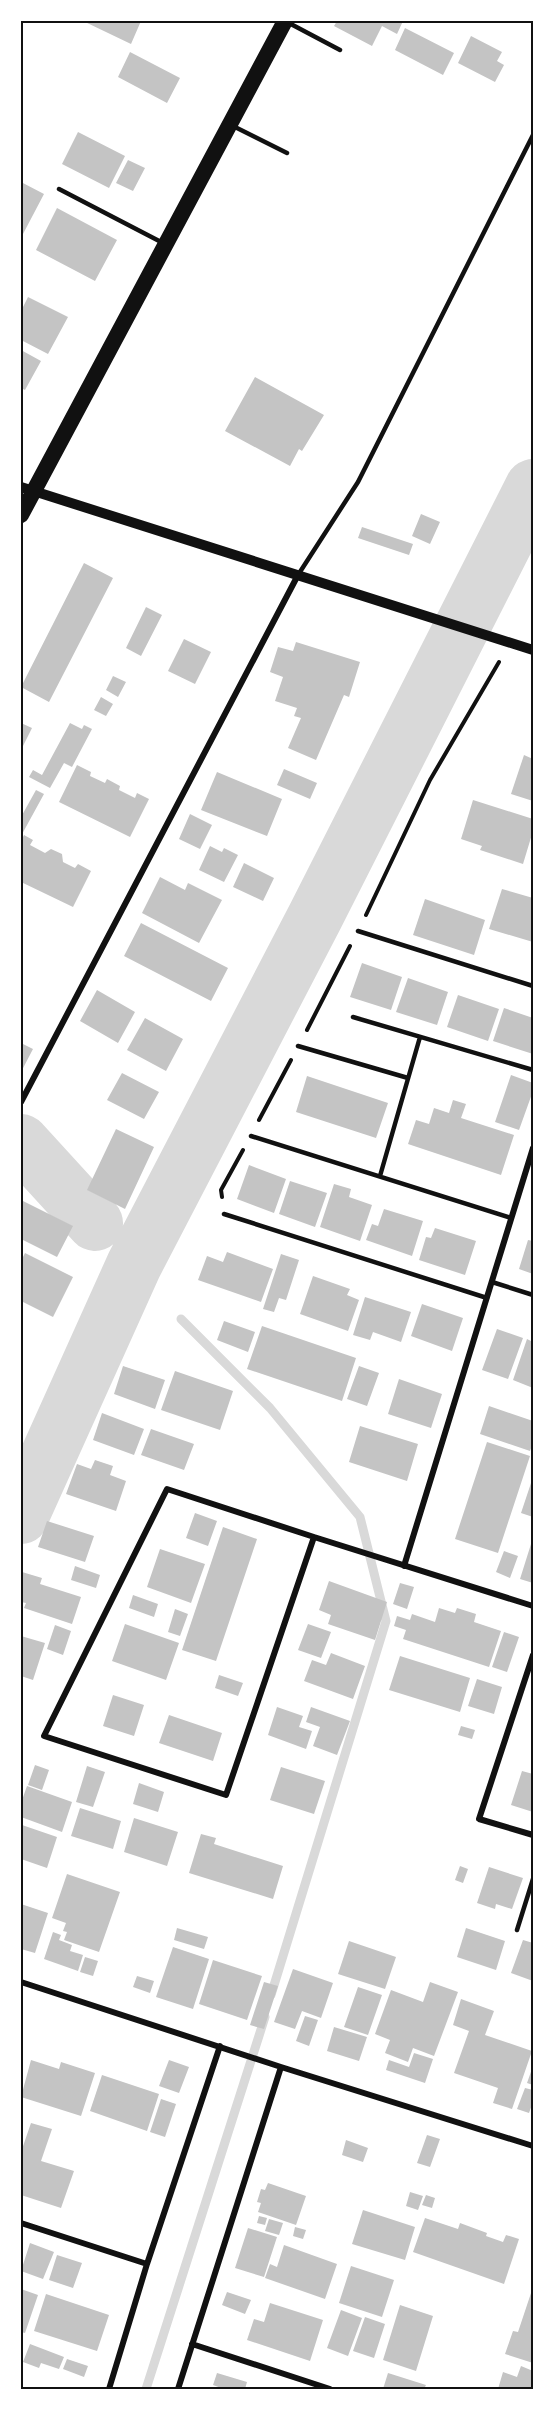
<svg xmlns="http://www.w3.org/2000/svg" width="554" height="2410" font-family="'Titillium Web',sans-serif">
<rect width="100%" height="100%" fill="#fff"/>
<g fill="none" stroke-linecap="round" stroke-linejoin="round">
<path stroke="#d9d9d9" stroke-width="9" d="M124 1288 136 1291
M181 1319 270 1408 360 1517 386 1621 271 1995
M146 2389 265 2017"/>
<path stroke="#d9d9d9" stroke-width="56" d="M21 1142 95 1223
M21 1516 134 1265 315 917 533 487"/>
</g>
<path fill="#c4c4c4" d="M83 21H141L131 44Z
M337 21H403L397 34 382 26 372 46 334 26Z
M405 28 454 53 443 75 395 50Z
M471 36 502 52 497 61 504 65 495 82 458 63Z
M130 52 180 78 167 103 118 77Z
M78 132 125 156 109 188 62 164Z
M128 160 145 168 133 191 116 183Z
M21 182 44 194 23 234 21 233Z
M57 208 117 240 95 281 36 250Z
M28 297 68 317 48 354 21 340V311Z
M21 350 41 361 25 390 21 388Z
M255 377 324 415 302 451 299 449 290 466 225 431Z
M421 514 440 522 430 544 412 536Z
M362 527 413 544 409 555 358 538Z
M84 563 113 578 49 702 21 687Z
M146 607 162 615 141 656 126 648Z
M184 639 211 652 195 684 168 671Z
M296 642 360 662 349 697 344 695 316 760 288 748 301 718 294 716 297 708 275 701 283 677 270 672 278 647 293 651Z
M113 676 126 682 118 697 106 690Z
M101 697 113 704 106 716 94 710Z
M21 723 32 728 21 750Z
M70 723 82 729 84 725 92 729 72 767 64 763 50 788 29 777 33 770 42 775Z
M524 755 533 759V801L511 794Z
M77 765 91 772 90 776 105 783 107 779 120 786 119 790 135 798 137 793 149 799 130 837 59 802Z
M284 769 317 783 310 799 277 785Z
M217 772 282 799 267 836 201 810Z
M36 790 44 794 21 836V817Z
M473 800 533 819V831L523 864 480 850 482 846 461 839Z
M190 814 212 825 200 849 179 839Z
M24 835 33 840 30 845 45 853 51 849 62 854 63 862 75 868 78 864 91 871 73 907 21 882V841Z
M210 846 222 852 224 848 238 855 224 882 199 870Z
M244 863 274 878 263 901 233 887Z
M160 877 185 890 188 883 222 900 199 943 142 913Z
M502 889 533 898V942L489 929Z
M425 899 485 920 474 955 413 935Z
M141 923 228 968 211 1001 124 956Z
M362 963 402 977 391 1010 350 997Z
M408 978 448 992 437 1025 396 1012Z
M97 990 135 1012 118 1043 80 1021Z
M458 995 499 1009 488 1041 447 1027Z
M504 1008 533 1018V1054L493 1041Z
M145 1018 183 1039 166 1071 127 1050Z
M21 1043 33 1049 21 1072Z
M122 1073 159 1092 144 1119 107 1100Z
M511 1075 533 1083V1091L519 1130 495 1122Z
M307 1076 388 1103 376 1138 296 1112Z
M453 1100 466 1104 461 1118 514 1135 501 1175 408 1144 416 1120 429 1124 434 1108 449 1113Z
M116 1129 154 1147 125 1209 87 1190Z
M249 1165 286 1179 274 1213 237 1199Z
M290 1181 327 1193 315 1227 279 1214Z
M334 1184 351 1189 349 1197 372 1205 360 1241 320 1227Z
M21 1200 73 1226 57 1257 21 1239Z
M384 1209 423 1221 412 1256 366 1240 372 1224 378 1226Z
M435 1228 476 1241 465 1275 419 1260 426 1237 431 1238Z
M528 1240 533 1241V1274L519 1269Z
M227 1252 273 1269 261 1302 198 1280 207 1256 223 1262Z
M25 1253 73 1277 53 1317 21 1301V1261Z
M281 1254 299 1260 286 1300 279 1298 274 1312 263 1309Z
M313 1276 350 1289 347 1295 359 1300 348 1331 300 1314Z
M365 1297 411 1312 401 1342 373 1332 370 1340 353 1335Z
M422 1304 463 1318 452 1351 411 1336Z
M224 1321 255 1332 248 1352 217 1340Z
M262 1326 356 1358 342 1401 247 1369Z
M497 1329 523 1338 508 1379 482 1370Z
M527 1339 533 1342V1388L513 1380Z
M123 1366 165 1380 155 1409 114 1394Z
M359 1366 379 1373 367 1406 347 1399Z
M175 1371 233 1391 220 1430 161 1410Z
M399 1379 442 1394 431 1428 388 1414Z
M489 1406 533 1421V1443L530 1451 480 1434Z
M102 1413 144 1429 134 1455 93 1440Z
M360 1426 418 1444 407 1481 349 1462Z
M151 1429 194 1444 184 1470 141 1455Z
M487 1442 530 1456 498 1553 455 1539Z
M95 1460 113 1466 110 1475 126 1481 116 1511 66 1494 77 1464 91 1469Z
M531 1483H533V1517L521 1513Z
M195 1513 217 1521 208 1546 186 1538Z
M47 1521 94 1536 85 1562 38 1547Z
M223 1527 257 1539 216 1661 182 1650Z
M531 1544 533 1545V1583L520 1579Z
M160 1549 205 1564 191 1603 147 1587Z
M504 1551 518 1556 510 1578 496 1572Z
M75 1566 100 1575 96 1588 71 1580Z
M22 1572 42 1578 40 1584 81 1597 72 1624 24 1608 26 1603 21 1602Z
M329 1581 387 1602 375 1640 328 1624 331 1615 319 1610Z
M400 1583 414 1587 407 1609 393 1604Z
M133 1595 158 1604 154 1617 129 1608Z
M439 1608 455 1613 457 1608 476 1614 474 1622 501 1631 489 1667 403 1639 406 1630 394 1626 397 1616 410 1620 412 1614 435 1622Z
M175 1609 188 1614 180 1636 168 1632Z
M125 1624 179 1643 166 1680 112 1661Z
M308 1624 331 1632 321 1658 298 1650Z
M55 1625 71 1631 63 1655 47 1649Z
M504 1632 519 1637 507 1672 492 1667Z
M21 1636 45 1643 33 1680 21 1676Z
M331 1653 365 1666 353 1699 304 1681 312 1660 326 1665Z
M400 1656 470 1678 460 1712 389 1690Z
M219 1675 243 1683 238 1696 215 1688Z
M477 1679 502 1687 494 1714 468 1706Z
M113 1695 144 1705 134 1736 103 1726Z
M277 1707 303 1716 299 1727 312 1731 306 1749 268 1735Z
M311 1707 350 1721 337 1755 313 1746 320 1727 306 1722Z
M169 1715 222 1733 213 1761 159 1743Z
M461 1726 475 1730 472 1739 458 1735Z
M35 1765 49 1770 42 1790 28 1785Z
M87 1766 105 1772 93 1807 76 1802Z
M281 1767 325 1781 314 1814 270 1800Z
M522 1771 533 1774V1812L511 1805Z
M139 1783 164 1792 158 1812 133 1804Z
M27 1786 72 1802 62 1832 21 1817V1803Z
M80 1808 121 1821 113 1849 71 1836Z
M134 1818 178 1832 167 1866 124 1852Z
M22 1825 57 1837 47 1868 21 1859Z
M201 1834 216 1838 214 1844 283 1866 273 1899 189 1873Z
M460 1866 468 1869 463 1883 455 1880Z
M489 1867 523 1878 512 1909 496 1904 495 1909 477 1903Z
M67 1874 120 1892 99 1952 64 1940 67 1932 63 1931 66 1923 52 1918Z
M21 1904 48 1913 35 1953 21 1949Z
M177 1928 208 1937 204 1949 174 1940Z
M466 1928 505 1941 496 1970 457 1957Z
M53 1932 61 1935 59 1940 72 1945 70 1951 83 1955 78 1971 44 1959Z
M523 1940 533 1943V1981L511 1973Z
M349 1941 396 1957 385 1989 338 1974Z
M173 1947 209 1959 193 2009 156 1997Z
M85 1957 98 1961 93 1976 80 1972Z
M213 1960 262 1976 247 2020 199 2004Z
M293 1969 333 1983 321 2018 302 2011 295 2029 274 2022Z
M137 1976 154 1981 150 1993 133 1987Z
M264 1982 278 1986 264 2029 250 2025Z
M430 1982 458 1992 434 2056 413 2048 408 2062 385 2053 390 2040 375 2034 391 1990 423 2002Z
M358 1987 382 1995 368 2035 344 2027Z
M461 1999 494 2011 485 2035 532 2051 512 2109 493 2103 498 2088 454 2073 469 2031 453 2025Z
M305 2016 318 2020 309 2046 296 2041Z
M334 2027 367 2037 359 2061 327 2051Z
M414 2053 433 2059 425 2083 386 2070 389 2060 409 2067Z
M31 2060 59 2069 61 2062 95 2073 81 2116 21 2097Z
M169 2060 189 2067 179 2093 159 2086Z
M533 2066V2085L527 2083Z
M102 2075 159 2094 147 2131 90 2111Z
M525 2088 533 2090V2102L529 2113 517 2109Z
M161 2099 176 2104 165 2137 150 2132Z
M31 2123 52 2129 41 2161 74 2171 61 2208 21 2195V2152Z
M427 2135 440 2139 430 2167 417 2163Z
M346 2140 368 2148 363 2162 342 2155Z
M268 2183 306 2196 296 2225 258 2212 261 2203 257 2202 261 2189 265 2190Z
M410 2192 423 2196 418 2210 406 2206Z
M426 2195 435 2198 432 2208 422 2205Z
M363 2210 415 2227 405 2260 352 2244Z
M259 2216 267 2218 265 2225 257 2223Z
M425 2218 458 2229 460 2223 487 2233 486 2236 503 2242 506 2235 519 2239 504 2284 413 2252Z
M269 2219 283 2223 279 2235 265 2231Z
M295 2227 306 2230 303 2239 293 2236Z
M248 2228 277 2237 264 2277 235 2268Z
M30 2243 54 2252 43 2279 21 2271Z
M284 2245 337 2264 325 2299 265 2278 270 2264 277 2267Z
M57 2255 82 2263 73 2288 49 2280Z
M351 2266 394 2280 382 2317 339 2303Z
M533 2287V2363L505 2354 513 2331 518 2332Z
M21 2289 38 2295 25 2333 21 2332Z
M227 2292 251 2300 245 2314 222 2305Z
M46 2294 109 2315 97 2351 34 2331Z
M270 2303 323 2320 310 2361 247 2340 254 2319 264 2322Z
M400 2305 433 2316 416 2371 383 2360Z
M341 2310 362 2318 348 2356 327 2348Z
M365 2317 385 2324 374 2358 353 2351Z
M30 2344 64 2357 59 2369 41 2363 39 2368 23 2362Z
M67 2359 88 2366 84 2377 63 2369Z
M521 2366 533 2371V2389H498L503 2372 517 2377Z
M217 2373 247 2382 245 2389H224L213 2385Z
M388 2373 426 2385 424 2389H383Z"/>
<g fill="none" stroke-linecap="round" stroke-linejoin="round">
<path stroke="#111" stroke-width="4" d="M366 915 430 780 499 662
M307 1030 350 946
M259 1120 291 1060
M222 1197 221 1190 243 1150"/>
<path stroke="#111" stroke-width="4.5" d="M287 22 340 50
M233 126 287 153
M59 189 163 243
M298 575 358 482 533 135
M358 931 533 986
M353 1017 533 1070
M298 1046 408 1078
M251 1136 511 1218
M380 1176 420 1037
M224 1214 487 1298
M492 1282 533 1295
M517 1930 533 1879"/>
<path stroke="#111" stroke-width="6" d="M21 1102 298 575
M314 1537 226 1795 44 1736 167 1489 314 1537 533 1606
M404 1566 533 1148
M533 1655 479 1819 533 1835
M21 1982 281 2067 533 2146
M21 2223 147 2264
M192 2344 330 2389
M109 2389 147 2264 220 2046
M178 2389 281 2067"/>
<path stroke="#111" stroke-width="10" d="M21 487 533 650"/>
<path stroke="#111" stroke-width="16" d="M21 515 285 21"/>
</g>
<rect width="554" height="2410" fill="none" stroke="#ffffff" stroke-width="45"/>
<rect x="22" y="22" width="510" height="2366" fill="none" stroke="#111" stroke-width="2"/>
</svg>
